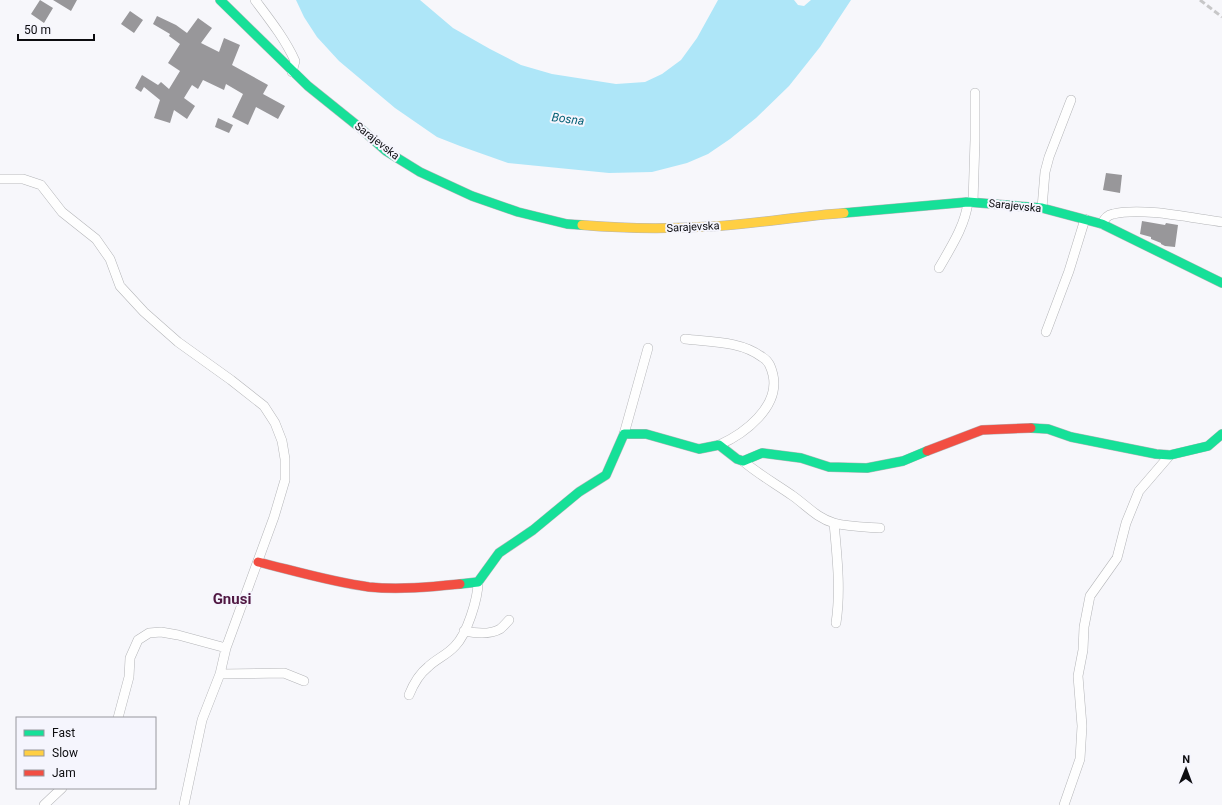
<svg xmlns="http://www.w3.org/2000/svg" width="1222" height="805" font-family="Roboto,sans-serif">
<rect width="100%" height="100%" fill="#f7f7fb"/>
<path fill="#aee6f8" d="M296 0H420L453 28 490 49 521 65 552 74 616 84 645 82 662 74 681 60 697 38 718 0H794L798 5 804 6 811 0H851L820 47 789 86 756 118 730 139 708 154 687 163 652 172 609 173 508 163 460 146 437 137 395 108 339 61 317 37 304 17Z"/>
<path fill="#98979a" d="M40 0 53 8 44 23 31 14Z
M53 0H77L71 11Z
M130 11 143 20 134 33 121 24Z
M157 16 176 25 187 33 198 18 212 28 201 43 219 52 224 38 240 45 232 65 268 85 263 94 285 106 278 119 256 107 248 125 232 117 243 94 226 84 224 90 203 80 198 89 192 85 184 98 195 106 187 119 174 110 170 123 154 118 160 100 144 87 141 92 135 88 142 75 158 85 161 82 169 89 180 71 168 63 180 44 169 36 170 34 153 24Z
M218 118 233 125 229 133 215 127Z
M1106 173 1122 175 1120 193 1103 190Z
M1142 221 1165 225 1166 223 1178 225 1175 247 1165 246 1161 244V243L1151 239V237L1140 234Z"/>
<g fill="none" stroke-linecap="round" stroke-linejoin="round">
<g stroke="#b4b5b8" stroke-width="10">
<path id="street" d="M255 0C270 20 285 39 295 61L292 72
M0 179H23L41 185 62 212 96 239 110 259 120 286 144 312 178 342 231 380 264 406 275 423 282 441 285 459V480L274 517 226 648
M973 202 975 140V93
M1042 208 1045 172 1049 157 1071 100
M1102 224C1104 219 1108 215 1113 214 1143 207 1191 218 1222 222
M939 268C951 247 965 226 968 202
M1046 332 1069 271 1085 219
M685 339C711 342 741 341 762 357 769 361 771 367 773 375 780 407 744 434 719 445
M624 434 648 348
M743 461C758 474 776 484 793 496 807 506 817 518 834 523 849 527 865 527 880 528
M834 523C837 556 841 590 836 623
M464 631C474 633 490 635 500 629 503 627 506 623 509 620
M220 674 284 673 304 681
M409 695C413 685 419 674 428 667 436 659 447 655 455 646 467 634 478 599 478 582
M118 718 129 677 130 658 138 640 149 633 161 632 178 635 226 648 220 674 202 720 184 805
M44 805 62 788
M1064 805 1080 759 1082 726 1078 676 1083 650 1084 627 1090 596 1117 558 1126 523 1139 491 1170 455"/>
</g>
<g stroke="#b4b5b8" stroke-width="10">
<path id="fast" d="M220 0 308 86 359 127 386 151 420 172 472 196 518 212 567 224 582 225
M844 213 968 202 1042 208 1102 224 1222 283
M1031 428 1048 429 1071 437 1156 454 1170 455 1208 446 1222 434
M460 584 478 582 499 553 533 530 579 492 606 475 624 434H646L699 449 719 445 737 459 743 461 762 453 801 458 829 467 867 468 903 461 927 451"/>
</g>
<g stroke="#b4b5b8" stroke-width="10">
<path id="slow" d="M582 225C628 229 674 229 719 226 761 223 802 216 844 213"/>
</g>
<g stroke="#b4b5b8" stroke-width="10">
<path id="jam" d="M927 451 982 430 1031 428
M258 562C295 571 331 582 369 587 399 590 430 587 460 584"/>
</g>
<use href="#street" stroke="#fefefe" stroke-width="9"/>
<use href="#fast" stroke="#16e098" stroke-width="9"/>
<use href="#slow" stroke="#ffcf43" stroke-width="9"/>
<use href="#jam" stroke="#f24e42" stroke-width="9"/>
<path stroke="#c7c7c8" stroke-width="3" stroke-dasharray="6 3" stroke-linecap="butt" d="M1200 0 1222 17"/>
</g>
<g text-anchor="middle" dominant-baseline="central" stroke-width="4" stroke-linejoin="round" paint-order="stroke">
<g font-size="11" fill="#0c0c0f" stroke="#f5f5fd">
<text transform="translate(377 141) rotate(38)">Sarajevska</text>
<text transform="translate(1015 206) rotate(6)">Sarajevska</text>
<text transform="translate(693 227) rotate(-3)">Sarajevska</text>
</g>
<g font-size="12" font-style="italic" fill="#046075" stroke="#f5f5fd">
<text transform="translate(568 119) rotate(7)">Bosna</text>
</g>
<g font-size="15" font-weight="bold" fill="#501842" stroke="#f5f5fd">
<text x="232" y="599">Gnusi</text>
</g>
</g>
<rect x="16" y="717" width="140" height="72" fill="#f5f5fd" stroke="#98989e"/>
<rect x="24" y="730" width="20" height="6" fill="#16e098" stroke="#98989e"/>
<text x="52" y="737" font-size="12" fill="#0c0c0f">Fast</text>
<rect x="24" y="750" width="20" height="6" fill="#ffcf43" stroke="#98989e"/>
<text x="52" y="757" font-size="12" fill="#0c0c0f">Slow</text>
<rect x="24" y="770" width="20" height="6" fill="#f24e42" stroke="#98989e"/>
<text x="52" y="777" font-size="12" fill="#0c0c0f">Jam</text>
<g transform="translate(1186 769) rotate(1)" stroke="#f5f5fd" stroke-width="3" paint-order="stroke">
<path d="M0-3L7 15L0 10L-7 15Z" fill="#0c0c0f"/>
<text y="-6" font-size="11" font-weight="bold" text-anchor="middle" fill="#0c0c0f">N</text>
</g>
<path d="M18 34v6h76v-6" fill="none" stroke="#0c0c0f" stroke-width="2"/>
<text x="24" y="34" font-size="12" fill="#0c0c0f" stroke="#f5f5fd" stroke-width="3" paint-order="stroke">50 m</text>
</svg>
